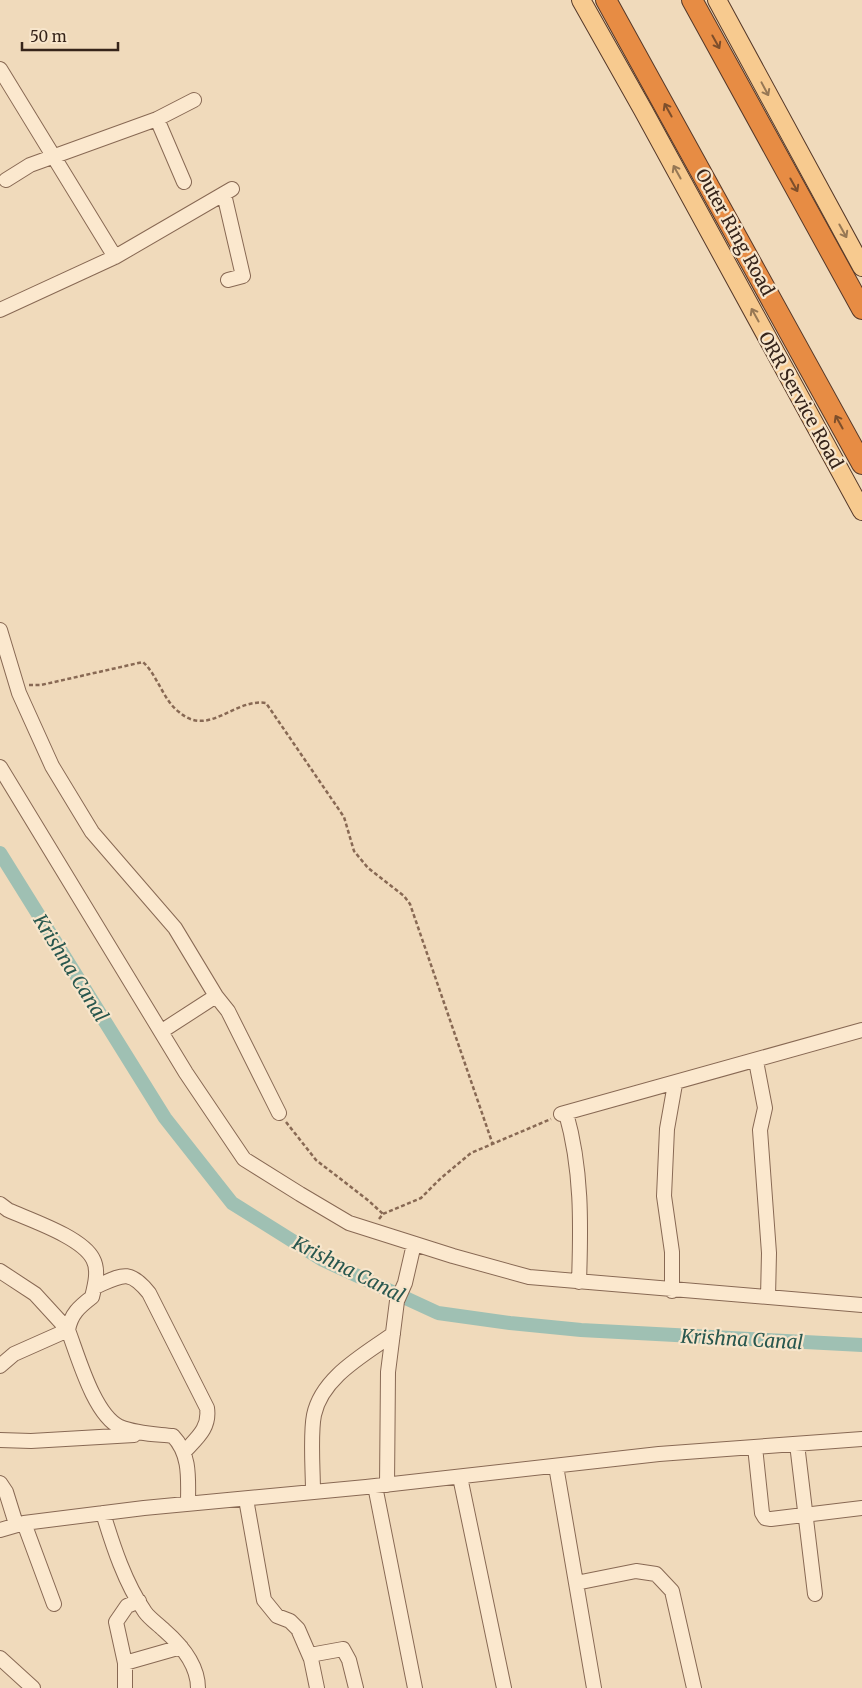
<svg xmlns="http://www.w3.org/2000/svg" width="862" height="1688" font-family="Merriweather,serif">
<rect width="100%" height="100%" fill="#f0dabb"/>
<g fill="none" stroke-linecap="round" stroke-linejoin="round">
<path stroke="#9fc0b3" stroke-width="14" d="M0 853 165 1118 232 1203 323 1260 438 1313 510 1323 581 1330 862 1345"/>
<g stroke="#886954" stroke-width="16">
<path id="minor" d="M0 69 115 257
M157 119 184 182
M6 180 30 165 157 119 194 100
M224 194 243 276 228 280
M0 310 115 257 232 189
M0 630 19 693 52 766 92 832 175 928 216 996 162 1031
M0 767 186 1073 244 1159 300 1194 349 1223 453 1256 529 1277 862 1305
M216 996 228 1011 279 1113
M756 1061 765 1108 760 1130 769 1253 768 1297
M566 1113C582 1169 581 1224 579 1282
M561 1114 862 1030
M0 1204 8 1210C30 1220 82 1237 93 1259 99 1270 95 1285 92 1297 79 1307 71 1314 68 1330 78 1356 94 1415 120 1427 137 1434 155 1434 173 1436 191 1455 188 1480 188 1504
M0 1271 35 1294 68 1330 14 1354 0 1366
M95 1287C122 1275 129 1268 149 1293L207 1408C210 1428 197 1438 185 1451
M672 1291V1252L664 1196 667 1129 675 1084
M0 1440 31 1441 134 1435
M797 1444 815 1594
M755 1447 762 1513 765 1518 771 1519 862 1508
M556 1466 594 1688
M460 1477 504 1688
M0 1483 6 1492 16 1524
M387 1485 388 1372 397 1301 405 1283 414 1244
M375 1486 415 1688
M313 1492C313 1470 310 1435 314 1415 322 1377 364 1355 393 1334
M246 1499 264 1600 277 1616 290 1621 298 1629 311 1659 317 1688
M103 1513C113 1546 125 1583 145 1612 150 1619 158 1624 164 1630 180 1644 198 1665 198 1688
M24 1523 54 1604
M0 1530 24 1523 144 1508 366 1487 659 1454 862 1439
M576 1583 636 1571 656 1574 672 1591 694 1688
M310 1655 343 1649 349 1660 356 1688
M0 1658 33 1688
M125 1663 181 1647
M125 1688V1663L116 1622 127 1606 139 1601"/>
</g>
<g stroke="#553829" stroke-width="20">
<path id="major" d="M581 0 643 110 862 511
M717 0 862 267"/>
</g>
<g stroke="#553829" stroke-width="22">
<path id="highway" d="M606 0 862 464
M692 0 862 309"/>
</g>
<path stroke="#886954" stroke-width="2.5" stroke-dasharray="4 2.5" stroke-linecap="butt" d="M29 685H41L143 662C158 676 163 700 179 712 209 738 234 698 266 703L344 817 354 851 368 868 404 896 410 904 493 1145
M286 1122 316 1160 369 1201 383 1214
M379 1219 383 1214 421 1198 441 1178 471 1153 551 1119"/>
<use href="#minor" stroke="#fbe8ce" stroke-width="14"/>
<use href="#major" stroke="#f7ca8f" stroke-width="18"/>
<use href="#highway" stroke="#e78c44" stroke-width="20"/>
</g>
<defs><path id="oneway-shaft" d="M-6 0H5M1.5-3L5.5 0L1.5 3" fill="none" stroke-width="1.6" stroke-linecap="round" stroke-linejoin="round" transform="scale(1.25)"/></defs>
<g stroke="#7d4e2b">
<use href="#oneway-shaft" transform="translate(716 42) rotate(61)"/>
<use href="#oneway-shaft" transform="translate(668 110) rotate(-119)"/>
<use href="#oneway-shaft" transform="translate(794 185) rotate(61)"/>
<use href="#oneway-shaft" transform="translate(839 422) rotate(-119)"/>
</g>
<g stroke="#967754">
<use href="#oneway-shaft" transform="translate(765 89) rotate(62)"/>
<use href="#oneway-shaft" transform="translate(677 172) rotate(-119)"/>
<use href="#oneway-shaft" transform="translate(843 231) rotate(61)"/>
<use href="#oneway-shaft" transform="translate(755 315) rotate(-119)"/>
</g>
<g text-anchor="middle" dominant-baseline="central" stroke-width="4.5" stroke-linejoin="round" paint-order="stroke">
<g font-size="18" fill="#36241a" stroke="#f7e5cb">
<text transform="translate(735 232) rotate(61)">Outer Ring Road</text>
<text transform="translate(801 400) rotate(61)">ORR Service Road</text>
</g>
<g font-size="19" font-style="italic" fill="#28574e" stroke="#f7e5cb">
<text transform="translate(71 968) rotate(58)">Krishna Canal</text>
<text transform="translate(349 1269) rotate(27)">Krishna Canal</text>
<text transform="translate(742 1339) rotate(3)">Krishna Canal</text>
</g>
</g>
<path d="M22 42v8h96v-8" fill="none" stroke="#36241a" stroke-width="2.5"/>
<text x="30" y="42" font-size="15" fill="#36241a" stroke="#f7e5cb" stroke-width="4" paint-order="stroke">50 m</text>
</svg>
